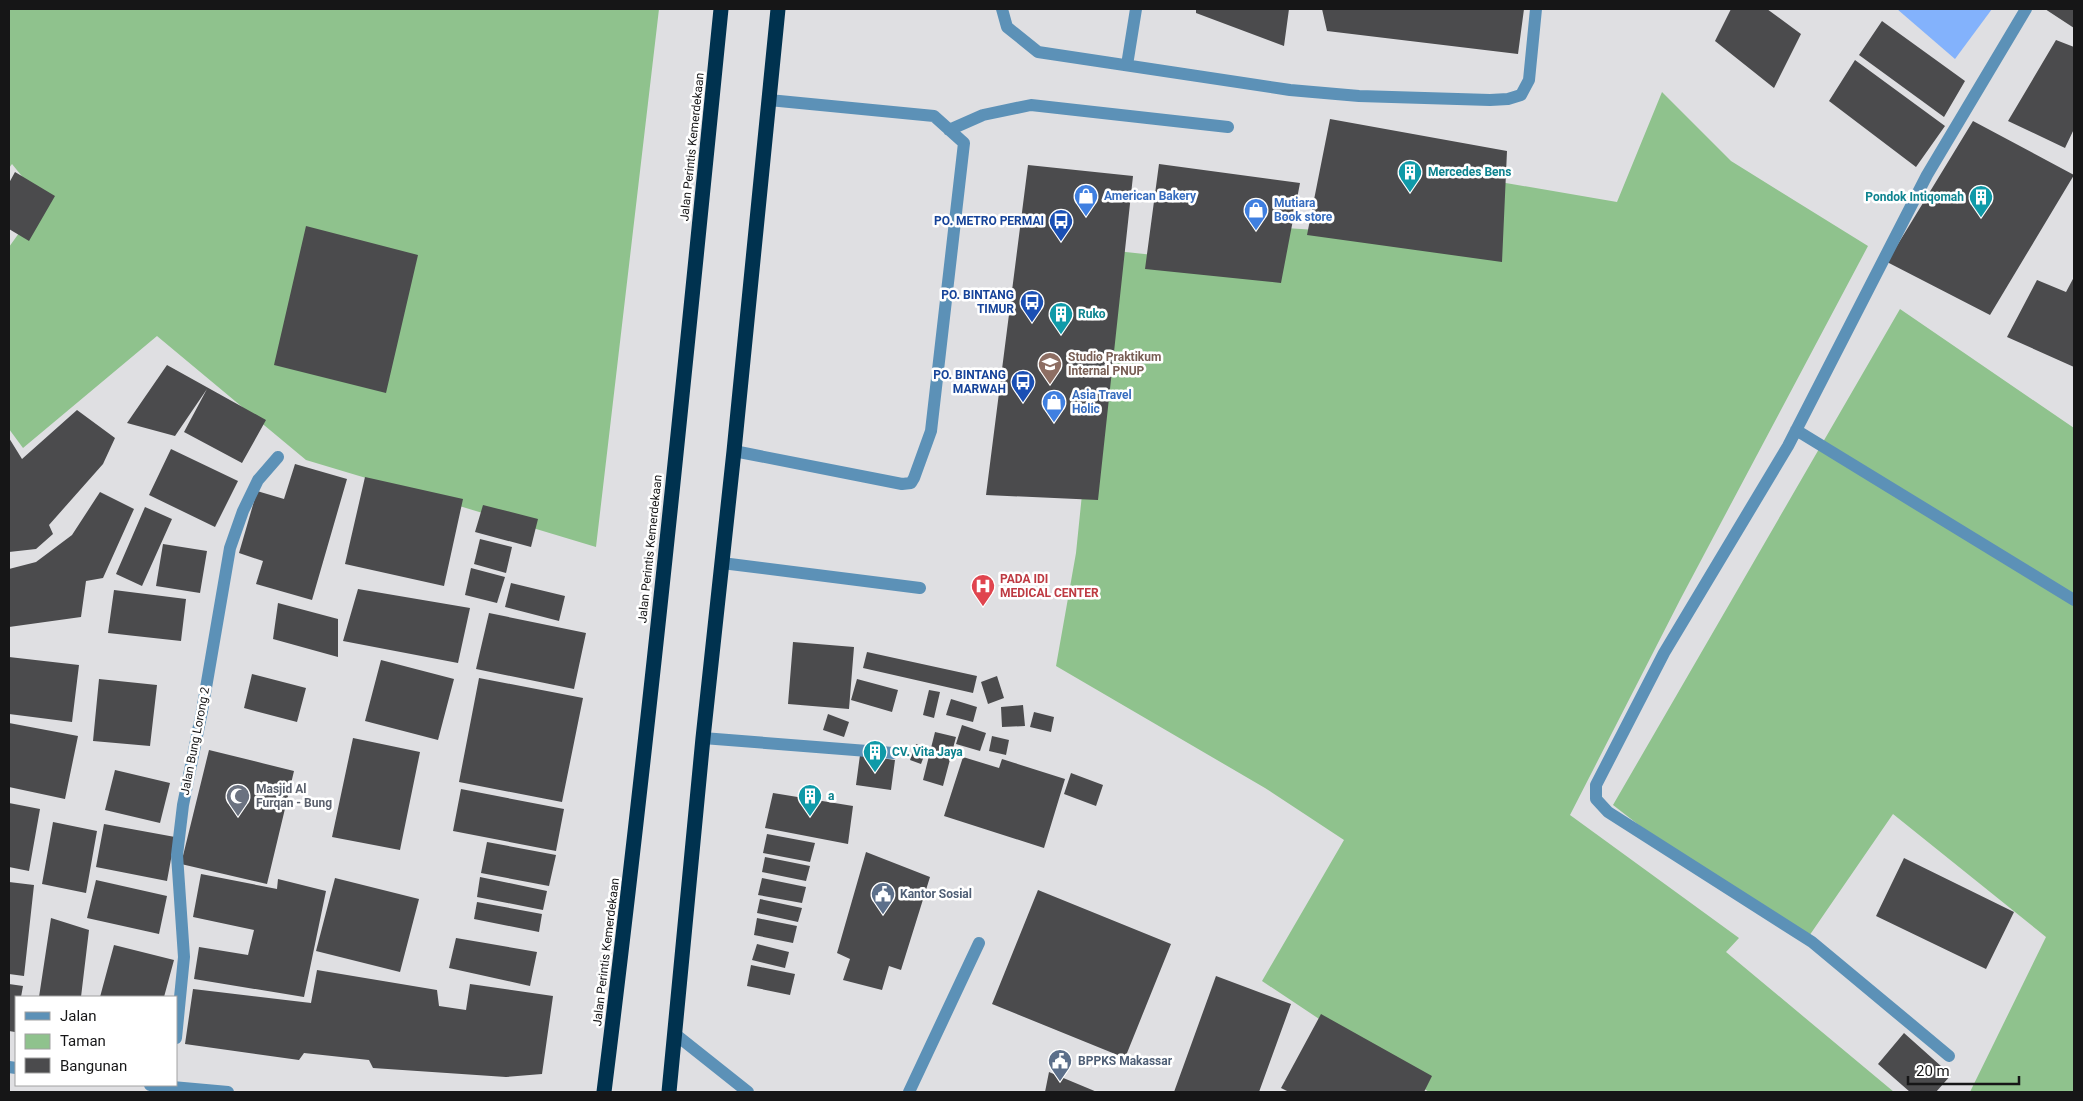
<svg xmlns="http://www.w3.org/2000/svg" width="2083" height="1101" font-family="Roboto,sans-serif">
<rect width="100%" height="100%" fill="#dfdfe2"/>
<path fill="#8fc28d" d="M9 9H659L596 547 306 460 157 336 23 448 9 429V247L42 201 12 164 9 168Z
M1662 92 1731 161 1868 246 1681 598 1570 815 1739 938 1726 952 1894 1092H1429L1262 981 1344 840 1265 788 1056 666 1076 553 1107 250 1247 265 1254 226 1471 240 1477 178 1617 202Z
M1900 309 2074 428V1092H1970L2046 937 1893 814 1807 939 1707 878 1613 805Z"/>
<path fill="#83b2fc" d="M1897 9H1992L1955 59Z"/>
<path fill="#4b4b4d" d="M1196 9H1289L1284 46 1196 13Z
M1322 9H1524L1518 54 1327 31Z
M1731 9H1767L1801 34 1774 88 1715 41Z
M2045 9H2074V28Z
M1882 21 1965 81 1944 117 1859 55Z
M2056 40 2074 47V129L2065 148 2008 121Z
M1855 60 1945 126 1916 167 1829 101Z
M1330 119 1507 151 1502 262 1307 235Z
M1973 121 2074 175 1990 315 1887 262Z
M1159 164 1300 183 1281 283 1145 269Z
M1028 165 1133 176 1098 500 986 495Z
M15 172 55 196 29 241 9 229V183Z
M306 226 418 255 386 393 274 365Z
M2074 277V367L2007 337 2037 280 2066 292Z
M167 365 266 420 242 463 184 432 207 389 175 436 127 423Z
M77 410 115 438 103 464 49 525 53 534 36 549 9 552V438L22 459Z
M171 449 238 481 215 527 149 495Z
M295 464 347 479 312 600 256 584 263 561 239 553 257 491 284 499Z
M365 477 463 499 444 586 345 564Z
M100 492 134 509 103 578 86 581 81 617 9 627V569L36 562 72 535Z
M483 505 538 519 531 547 475 532Z
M145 507 172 519 142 586 116 574Z
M480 539 512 547 506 573 474 564Z
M163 544 207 551 200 593 156 586Z
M471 568 505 577 497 603 465 595Z
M511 583 565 596 559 621 505 607Z
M358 589 470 608 458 663 343 641Z
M114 590 186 599 181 641 108 633Z
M278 603 338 619V657L273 639Z
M489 613 586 633 574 689 476 669Z
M793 642 854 647 849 709 788 704Z
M867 652 977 676 973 693 863 668Z
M9 657 79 665 72 722 9 714Z
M381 660 454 679 438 740 365 721Z
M252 674 306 688 297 722 244 708Z
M997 676 1004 698 988 704 981 682Z
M479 678 583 698 562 802 459 782Z
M99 679 157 685 150 746 93 741Z
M857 679 898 690 892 712 851 700Z
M929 690 940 692 934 718 923 715Z
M951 699 977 707 973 722 946 715Z
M1023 705 1025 726 1002 727 1001 707Z
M1034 712 1054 717 1051 732 1030 727Z
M828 714 849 722 844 737 823 730Z
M9 723 78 736 65 799 9 787Z
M962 725 986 733 980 751 956 744Z
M935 732 956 737 943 786 923 780Z
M992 736 1009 740 1006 755 989 751Z
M353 738 420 752 400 850 332 837Z
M916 744 927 748 921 764 910 760Z
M209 750 294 771 267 884 181 864Z
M860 755 895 760 891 790 856 785Z
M963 757 999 768 1002 759 1065 779 1044 848 944 816Z
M115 770 170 783 160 823 105 810Z
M1071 773 1103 785 1096 806 1064 794Z
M461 789 564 809 556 851 453 831Z
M773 793 853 806 848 844 765 828Z
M9 803 40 809 29 871 9 867Z
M53 822 97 831 86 893 42 884Z
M104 824 175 837 167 881 96 867Z
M767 834 815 843 810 862 763 853Z
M487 842 556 855 549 886 481 873Z
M866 852 930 877 901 970 889 966 882 990 843 980 850 959 837 953Z
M765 857 810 866 806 881 762 872Z
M1904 858 2014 912 1986 969 1876 916Z
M201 874 277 889 278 879 326 891 304 997 194 979 199 947 248 955 254 930 193 917Z
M480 877 547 891 543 910 477 897Z
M335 878 419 899 400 972 316 951Z
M762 878 806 887 802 903 758 895Z
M96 880 167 896 159 934 87 918Z
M9 882 34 885 24 976 9 974Z
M1038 890 1171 944 1125 1058 992 1004Z
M760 899 802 908 798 922 757 913Z
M477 902 542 914 539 932 474 919Z
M51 918 89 930 81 997H39Z
M757 918 797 926 793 943 754 935Z
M456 938 537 952 530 986 449 968Z
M757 944 789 952 785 968 752 960Z
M114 945 174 960 164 997H100Z
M751 965 795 974 790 995 747 986Z
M317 970 437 990 439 1006 466 1010 470 984 553 996 542 1074 506 1077 373 1068 369 1060 304 1053 299 1060 185 1044 193 989 311 1003Z
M1216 976 1291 1004 1259 1092H1174Z
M9 984 23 986 21 997H16L15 1032 9 1031Z
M1321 1014 1432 1076 1424 1092H1289L1281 1088Z
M1904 1033 1951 1075 1936 1092H1910L1878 1064Z
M1049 1072 1097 1092H1045Z"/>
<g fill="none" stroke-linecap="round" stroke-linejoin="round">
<path stroke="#5c91b7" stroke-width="12" d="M1002 9 1007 27 1038 52 1290 90 1359 96 1490 100 1508 99 1521 95 1529 80 1536 9
M1127 65 1136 9
M949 130 983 115 1031 105 1228 127
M1796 430 2074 600
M734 451 902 484 911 483 914 478 931 431 964 143 934 116 769 100
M722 563 920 588
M703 738 893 753
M675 1034 748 1092
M176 1038 184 957 177 855 183 805 202 711 230 548 243 511 258 480 278 457
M1949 1056 1812 942 1608 812 1596 799V785L1664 653 1788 446 1927 175 2026 9
M9 1067 16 1068
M150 1085 228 1092
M909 1092 979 943"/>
<path stroke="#00324f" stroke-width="15" d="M604 1092C649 732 685 370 721 9
M669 1092 703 738 734 451 778 9"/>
</g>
<defs>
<g id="building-pin" transform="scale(1.25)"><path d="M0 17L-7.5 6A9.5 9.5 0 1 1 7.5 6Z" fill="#0f9aa8" stroke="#fff"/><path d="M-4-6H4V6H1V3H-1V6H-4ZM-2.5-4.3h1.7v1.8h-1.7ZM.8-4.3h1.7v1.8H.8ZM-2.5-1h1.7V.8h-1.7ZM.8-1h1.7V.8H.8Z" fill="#fff"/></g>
<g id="shop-pin" transform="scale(1.25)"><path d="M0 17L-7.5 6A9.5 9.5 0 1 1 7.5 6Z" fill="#3f7fe0" stroke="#fff"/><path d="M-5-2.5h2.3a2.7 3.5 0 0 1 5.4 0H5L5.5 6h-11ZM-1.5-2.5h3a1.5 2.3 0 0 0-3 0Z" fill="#fff"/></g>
<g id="bus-pin" transform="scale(1.25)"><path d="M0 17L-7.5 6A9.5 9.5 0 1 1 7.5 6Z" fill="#1a4fb4" stroke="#fff"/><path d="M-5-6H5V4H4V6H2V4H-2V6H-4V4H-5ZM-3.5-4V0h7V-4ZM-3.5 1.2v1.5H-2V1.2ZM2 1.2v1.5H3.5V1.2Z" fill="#fff"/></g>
<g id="school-pin" transform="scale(1.25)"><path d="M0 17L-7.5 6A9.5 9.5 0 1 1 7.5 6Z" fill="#8d6e63" stroke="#fff"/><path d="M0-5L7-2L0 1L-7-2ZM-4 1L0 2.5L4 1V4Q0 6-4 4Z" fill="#fff"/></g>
<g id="hospital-pin" transform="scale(1.25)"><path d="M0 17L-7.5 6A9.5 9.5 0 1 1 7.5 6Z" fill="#e0444e" stroke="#fff"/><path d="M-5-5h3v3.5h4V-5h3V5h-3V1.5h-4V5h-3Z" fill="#fff"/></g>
<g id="mosque-pin" transform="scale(1.25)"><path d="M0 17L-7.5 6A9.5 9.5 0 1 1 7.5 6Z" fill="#6b7280" stroke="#fff"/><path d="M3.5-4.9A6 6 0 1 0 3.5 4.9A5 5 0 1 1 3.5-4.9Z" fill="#fff"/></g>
<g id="civic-pin" transform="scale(1.25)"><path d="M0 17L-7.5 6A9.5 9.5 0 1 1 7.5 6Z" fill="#5c6f8a" stroke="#fff"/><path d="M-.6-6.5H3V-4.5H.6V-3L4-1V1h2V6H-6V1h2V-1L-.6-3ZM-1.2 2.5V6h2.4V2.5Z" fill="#fff"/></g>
</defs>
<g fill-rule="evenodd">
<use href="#building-pin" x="1410" y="172"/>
<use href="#shop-pin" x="1086" y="196"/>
<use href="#building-pin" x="1981" y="197"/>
<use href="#shop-pin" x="1256" y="210"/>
<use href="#bus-pin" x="1061" y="221"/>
<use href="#bus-pin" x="1032" y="302"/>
<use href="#building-pin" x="1061" y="314"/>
<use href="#school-pin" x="1050" y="364"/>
<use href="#bus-pin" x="1023" y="382"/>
<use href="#shop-pin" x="1054" y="402"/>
<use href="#hospital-pin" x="983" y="586"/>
<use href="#building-pin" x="875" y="752"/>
<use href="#mosque-pin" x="238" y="796"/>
<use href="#building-pin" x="810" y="796"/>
<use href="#civic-pin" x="883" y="894"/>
<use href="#civic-pin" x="1060" y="1061"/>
</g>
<g text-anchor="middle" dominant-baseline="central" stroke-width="5" stroke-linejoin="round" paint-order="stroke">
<g font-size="12" fill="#161617" stroke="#fff">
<text transform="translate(692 147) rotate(-84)">Jalan Perintis Kemerdekaan</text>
<text transform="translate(650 549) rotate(-84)">Jalan Perintis Kemerdekaan</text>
<text transform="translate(195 741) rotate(-79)">Jalan Bung Lorong 2</text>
<text transform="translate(606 952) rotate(-83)">Jalan Perintis Kemerdekaan</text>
</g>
<g font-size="12" font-weight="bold" fill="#0d838f" stroke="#fff" text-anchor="start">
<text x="1428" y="172">Mercedes Bens</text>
<text x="1964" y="197" text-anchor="end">Pondok Intiqomah</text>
<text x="1078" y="314">Ruko</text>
<text x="892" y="752">CV. Vita Jaya</text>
<text x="828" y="796">a</text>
</g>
<g font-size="12" font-weight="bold" fill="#366cbe" stroke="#fff" text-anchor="start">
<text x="1104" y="196">American Bakery</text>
<text x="1274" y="203">Mutiara<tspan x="1274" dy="14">Book store</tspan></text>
<text x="1072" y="395">Asia Travel<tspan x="1072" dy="14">Holic</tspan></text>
</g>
<g font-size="12" font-weight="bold" fill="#164399" stroke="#fff" text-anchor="end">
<text x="1044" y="221">PO. METRO PERMAI</text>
<text x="1014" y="295">PO. BINTANG<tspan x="1014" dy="14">TIMUR</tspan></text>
<text x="1006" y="375">PO. BINTANG<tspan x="1006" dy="14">MARWAH</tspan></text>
</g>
<g font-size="12" font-weight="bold" fill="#785e54" stroke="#fff" text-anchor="start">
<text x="1068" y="357">Studio Praktikum<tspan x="1068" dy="14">Internal PNUP</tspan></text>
</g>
<g font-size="12" font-weight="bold" fill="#be3a42" stroke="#fff" text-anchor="start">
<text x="1000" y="579">PADA IDI<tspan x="1000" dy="14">MEDICAL CENTER</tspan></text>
</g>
<g font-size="12" font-weight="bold" fill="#5b616d" stroke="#fff" text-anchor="start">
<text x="256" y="789">Masjid Al<tspan x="256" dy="14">Furqan - Bung</tspan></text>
</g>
<g font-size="12" font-weight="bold" fill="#4e5e75" stroke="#fff" text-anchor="start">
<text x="900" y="894">Kantor Sosial</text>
<text x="1078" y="1061">BPPKS Makassar</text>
</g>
</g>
<rect width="2083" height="1101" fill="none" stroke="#161617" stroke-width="20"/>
<rect x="15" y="996" width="162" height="90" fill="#ffffff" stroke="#a2a2a2"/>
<rect x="25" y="1012" width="25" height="8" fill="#5c91b7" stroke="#a2a2a2"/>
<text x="60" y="1021" font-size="15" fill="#161617">Jalan</text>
<rect x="25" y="1034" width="25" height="15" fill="#8fc28d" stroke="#a2a2a2"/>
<text x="60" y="1046" font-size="15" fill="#161617">Taman</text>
<rect x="25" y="1058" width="25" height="15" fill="#4b4b4d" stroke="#a2a2a2"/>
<text x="60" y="1071" font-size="15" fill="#161617">Bangunan</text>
<path d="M1908 1076v8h111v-8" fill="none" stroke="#161617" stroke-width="2.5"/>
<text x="1916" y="1076" font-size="15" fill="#161617" stroke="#ffffff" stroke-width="4" paint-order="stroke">20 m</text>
</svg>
